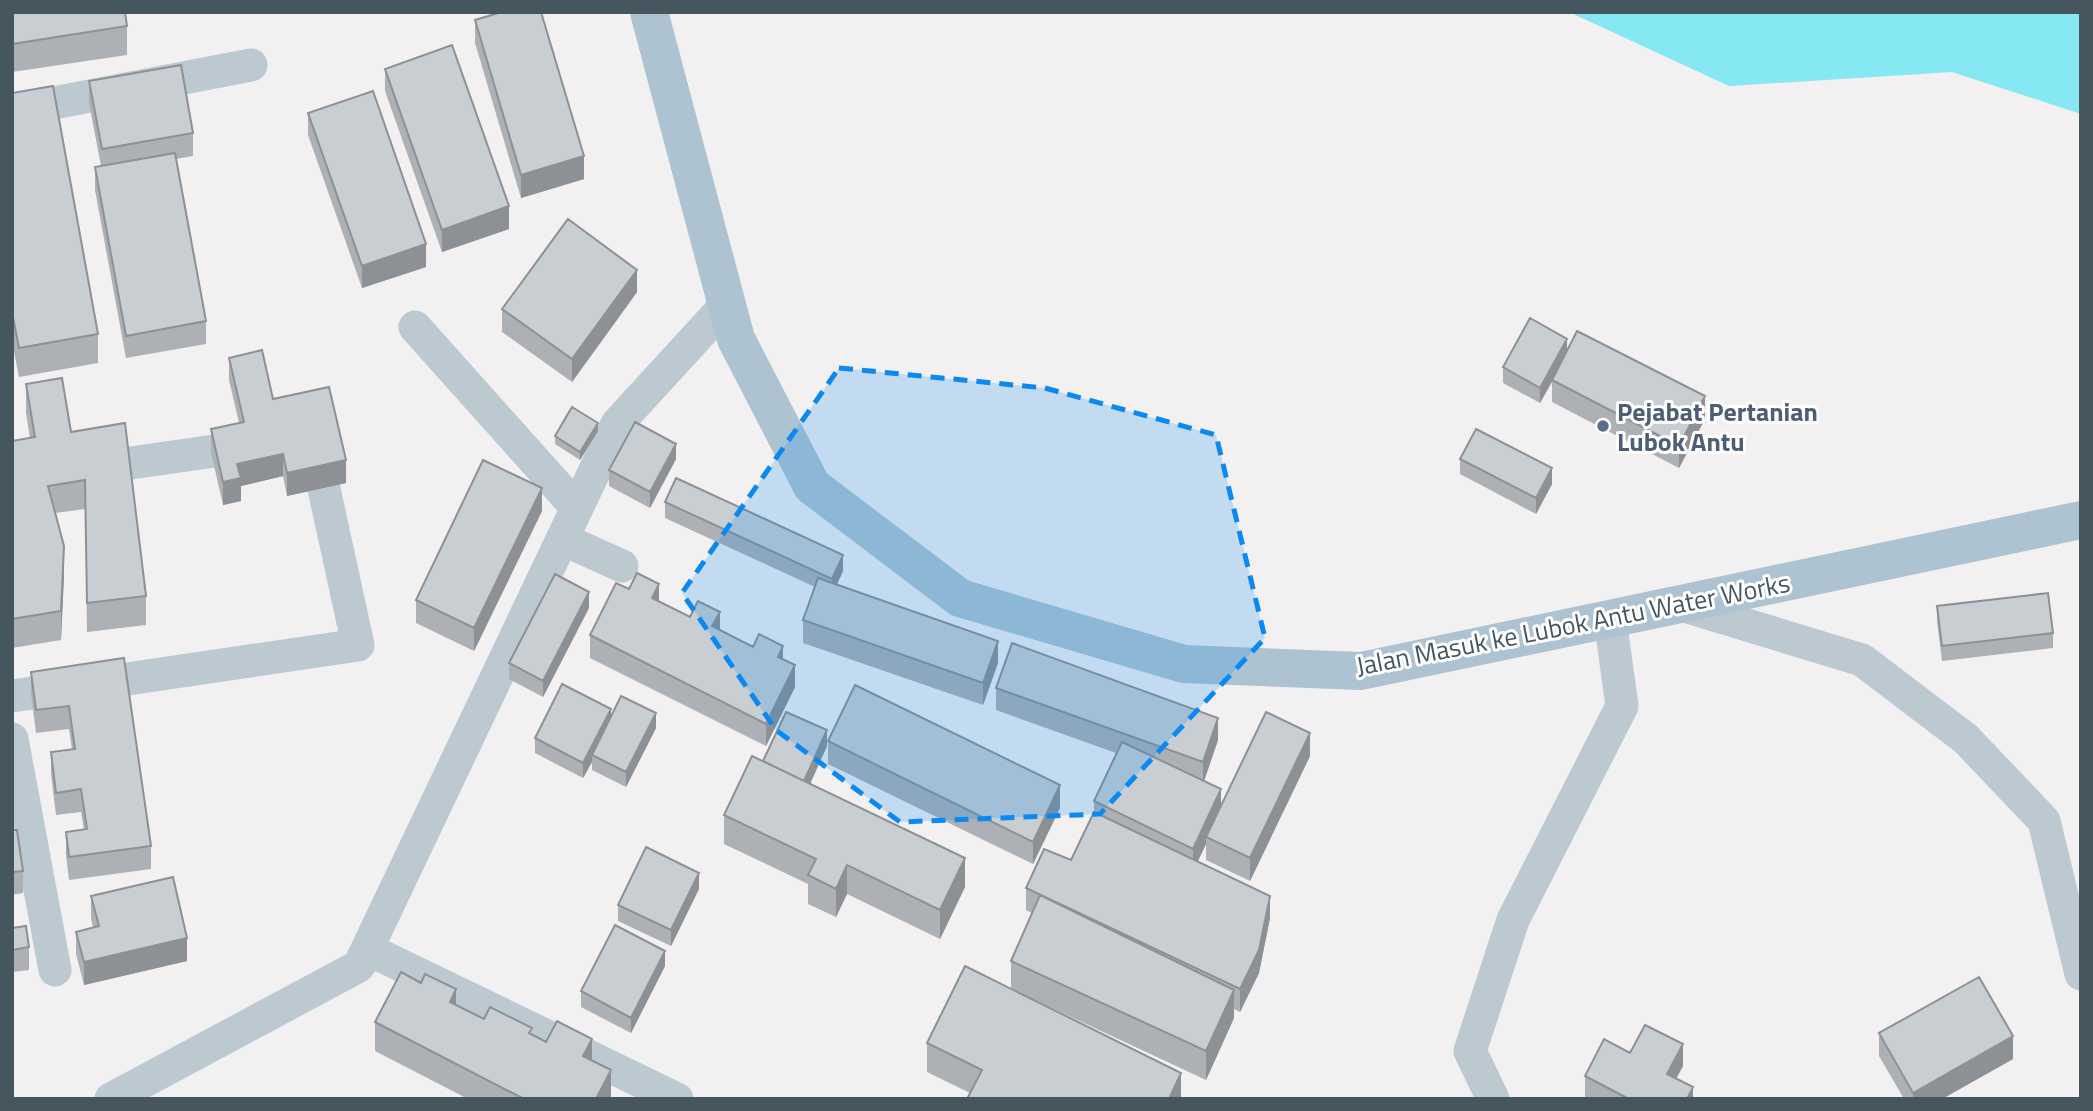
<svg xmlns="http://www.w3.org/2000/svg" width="2093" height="1111" font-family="'Titillium Web',sans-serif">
<rect width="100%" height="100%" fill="#f2f0f0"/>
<path fill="#85e8f3" d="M1569 12H2081V114L1952 72 1729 86Z"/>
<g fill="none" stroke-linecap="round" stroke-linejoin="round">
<path stroke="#bcc9d0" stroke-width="33" d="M12 111 251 65
M415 327 577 508
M12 480 256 445
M562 539 622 566
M1678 604 1862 660 1966 739 2044 821 2081 974
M12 696 358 645 314 443
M12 739 55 970
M367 949 677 1099
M111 1099 359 966 617 424 727 304
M1493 1099 1470 1051 1513 920 1622 706 1610 619"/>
<path stroke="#adc3d1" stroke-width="38" d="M649 12 736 339 812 486 960 598 1184 664 1361 671 2081 520"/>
</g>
<path fill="#adb1b5" d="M12 12 127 26V55L12 72Z
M475 20 584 179 521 198 475 43Z
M385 69 509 229 442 252 385 91Z
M89 81 193 133V156L176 159 206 321V344L126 358 95 190V167L101 166 89 103Z
M12 93 98 334V363L19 377 12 341Z
M308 113 426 267 362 288 308 135Z
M637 292 572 382 502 332V309Z
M1567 351 1705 419 1679 468 1552 402V382L1540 403 1503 383V367Z
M229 358 273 399 346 483 287 496 283 476 241 486V501L223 505 211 452V429L239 423 229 380Z
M26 384 71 432 146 596V625L87 632 85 509 55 513 64 575 61 640 12 648V441L30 438 26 413Z
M598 431 580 460 555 444V436Z
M676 459 650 508 609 486V470Z
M1460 459 1552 484 1536 514 1460 474Z
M665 502 843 571 837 584 998 663 983 705 803 643V620L815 587 665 518Z
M542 511 474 651 416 623V600Z
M659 601 753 647 795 687 766 746 590 658V635Z
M1937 606 2053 633V648L1942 661 1937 621Z
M589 608 543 697 509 679V663Z
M124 658 151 846V869L69 880 66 855V832L84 830 81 812 56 815 51 774V752L72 749 69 729 36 733 31 694V672Z
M996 688 1218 740 1204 781 1221 806 1310 756 1250 881 1206 860V844L1198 861 1270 918 1259 973 1240 1012 1234 1009V1018L1206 1080 1026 996 1181 1099 970 1093 927 1072V1043L1011 989V961L1032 913 1026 910V888L1071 860 1094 813V801L1116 753 996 710Z
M611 716 656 728 626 787 592 770V762L583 778 535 753V738Z
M828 741 1060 808 1033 864 828 764Z
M827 746 810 784 965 887 940 939 847 894 836 917 808 904V884L724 844V815L763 761Z
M12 830 23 871V893L12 895Z
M699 889 671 946 618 921V905Z
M91 896 187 961 84 985 76 954V932L93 927 91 918Z
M12 928 29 947V970L12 972Z
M665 966 631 1033 581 1007V991Z
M456 1005 484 1019 532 1035 546 1042 592 1060 611 1099H468L375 1051V1022Z
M1879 1033 2013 1059 1942 1099H1904L1879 1056Z
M1630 1053 1683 1066 1676 1078 1693 1099H1585V1076Z"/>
<path fill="#8d9094" d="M584 156V179L521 198V175Z
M509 206V229L442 252V230Z
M426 244V267L362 288V266Z
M637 270V292L572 382V359Z
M1567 339V354L1540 403V388Z
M1705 396V419L1679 468V446Z
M598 423V431L580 460V452Z
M676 444V459L650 508V492Z
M283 454V476L241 486V501L223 505V482L237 464Z
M346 460V483L287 496V473Z
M1552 468V484L1536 514V498Z
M542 488V511L474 651V628Z
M64 546V575L61 640V611Z
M843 555V571L832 595V579Z
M659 584V607L652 598Z
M589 592V608L543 697V681Z
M720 612V634L712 626Z
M998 641V663L983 705V683Z
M783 646V668L778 657Z
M795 665V687L766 746V724Z
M611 709V725L592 755V762L583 778V763Z
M656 713V728L626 787V772Z
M1218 718V740L1203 784V762Z
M827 730V746L801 804V789Z
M1310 733V756L1250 881V858Z
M1060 785V808L1033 864V842Z
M1221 789V812L1206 837V844L1193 871V849Z
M965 858V887L940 939V910Z
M847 865V894L836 917V889Z
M699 873V889L671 946V930Z
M1270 896V918L1259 973 1240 1012V989Z
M187 938V961L84 985V962Z
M665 951V966L631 1033V1018Z
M456 989V1018L450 1002Z
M1234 990V1018L1206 1080V1051Z
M2013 1036V1059L1942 1099H1913V1093Z
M592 1039V1068L583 1056Z
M1683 1044V1066L1667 1096V1074Z
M611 1070V1099H596Z
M1181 1073V1099H1169Z
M1693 1087V1099H1687Z"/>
<path fill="#c9ced3" stroke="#8d9094" stroke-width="2" d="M12 12H125L127 26 12 44Z
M502 12H541L584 156 521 175 475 20Z
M452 45 509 206 442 230 385 69Z
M181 65 193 133 102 149 89 81Z
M53 86 98 334 19 348 12 312V93Z
M373 91 426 244 362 266 308 113Z
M175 153 206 321 126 336 95 167Z
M568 219 637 270 572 359 502 309Z
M1530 318 1567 339 1540 388 1503 367Z
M1577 331 1705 396 1679 446 1552 380Z
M262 350 273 399 329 387 346 460 287 473 283 454 237 464 241 478 223 482 211 429 244 422 229 358Z
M62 378 71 432 125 423 146 596 87 603 85 480 48 486 64 546 61 611 12 619V441L35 437 26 384Z
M572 407 598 423 580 452 555 436Z
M635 422 676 444 650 492 609 470Z
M1476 429 1552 468 1536 498 1460 459Z
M483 460 542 488 474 628 416 600Z
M676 478 843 555 832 579 665 502Z
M637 573 659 584 652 598 690 617 698 601 720 612 712 626 753 647 759 634 783 646 778 657 795 665 766 724 590 635 616 583 629 589Z
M555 574 589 592 543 681 509 663Z
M818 578 998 641 983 683 803 620Z
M2048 593 2053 633 1942 646 1937 606Z
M1012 643 1218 718 1203 762 996 688Z
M124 658 151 846 69 857 66 832 87 829 81 789 56 793 51 752 75 749 69 706 36 710 31 672Z
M562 684 611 709 583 763 535 738Z
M855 685 1060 785 1033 842 828 741Z
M621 696 656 713 626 772 592 755Z
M786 712 827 730 804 781 763 761Z
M1266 712 1310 733 1250 858 1206 837Z
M1122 742 1221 789 1193 849 1094 801Z
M752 756 965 858 940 910 847 865 836 889 808 875 816 859 724 815Z
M1094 812 1270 896 1259 950 1240 989 1026 888 1044 849 1071 860Z
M12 830H17L23 871 12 872Z
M646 847 699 873 671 930 618 905Z
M173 877 187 938 84 962 76 932 99 926 91 896Z
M1040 895 1234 990 1206 1051 1011 961Z
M615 925 665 951 631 1018 581 991Z
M26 926 29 947 12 950V928Z
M965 966 1181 1073 1169 1099H967L982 1070 927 1043Z
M401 972 421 983 425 974 456 989 450 1002 484 1019 490 1007 532 1028 529 1033 546 1042 557 1021 592 1039 583 1056 611 1070 596 1099H524L375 1022Z
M1979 977 2013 1036 1913 1093 1879 1033Z
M1645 1025 1683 1044 1667 1074 1693 1087 1687 1099H1629L1585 1076 1604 1039 1630 1053Z"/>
<path fill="#0b89f1" fill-opacity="0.2" stroke="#0b89f1" stroke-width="5" stroke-dasharray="14 9" stroke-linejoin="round" d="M839 368 1045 388 1216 435 1265 638 1100 814 900 822 776 730 682 593Z"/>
<circle fill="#5c6f8a" stroke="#fff" stroke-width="2.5" cx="1603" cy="426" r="7"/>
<g text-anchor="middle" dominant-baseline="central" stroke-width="6" stroke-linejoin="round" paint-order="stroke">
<g font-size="26" font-weight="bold" fill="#4e5e75" stroke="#fff" text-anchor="start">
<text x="1617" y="411">Pejabat Pertanian<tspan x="1617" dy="30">Lubok Antu</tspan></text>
</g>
<g font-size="26" fill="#46565f" stroke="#fff">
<text transform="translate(1573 624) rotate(-11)">Jalan Masuk ke Lubok Antu Water Works</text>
</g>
</g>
<rect width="2093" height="1111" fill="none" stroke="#46565f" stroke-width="28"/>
</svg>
